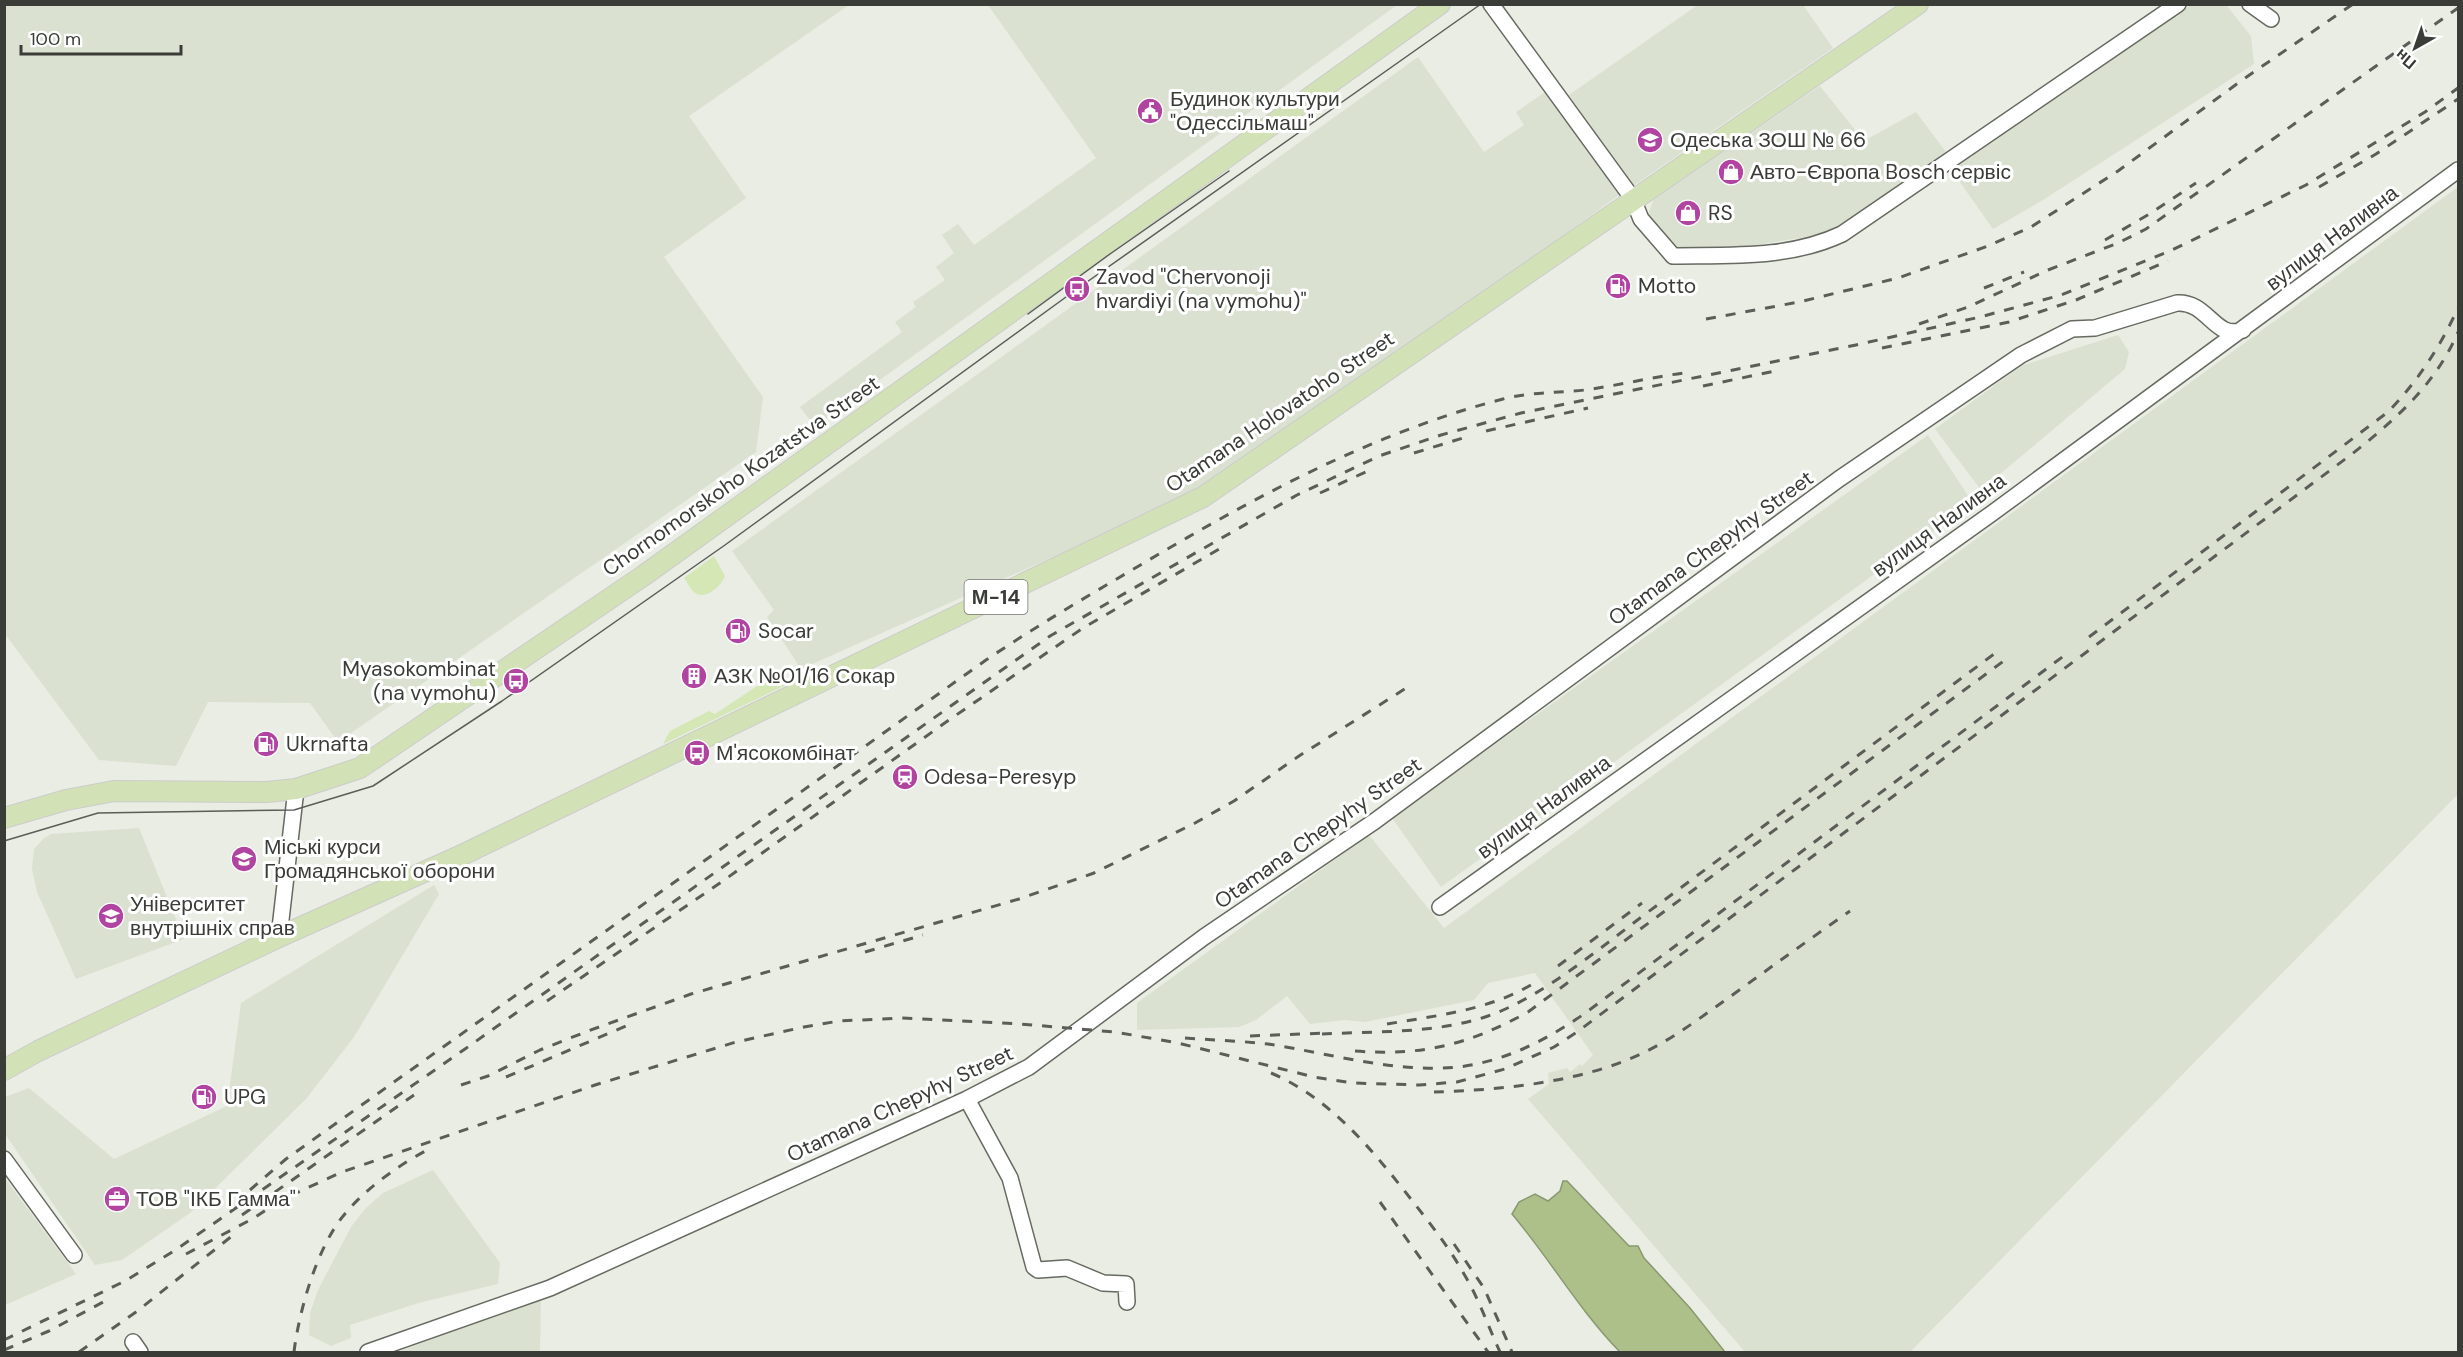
<svg xmlns="http://www.w3.org/2000/svg" width="2463" height="1357" font-family="'DM Sans',sans-serif">
<rect width="100%" height="100%" fill="#e9ede3"/>
<path fill="#dae1d1" d="M5 4 849 5 689 116 746 198 664 257 763 397 756 452 338 742 310 703 208 702 176 766 99 760 5 634Z
M1699 4 1803 5 1833 48 1633 186 1569 95Z
M988 5H1397L815 427 800 407 902 332 895 322 916 307 913 302 945 280 936 267 954 253 942 235 958 224 974 245 1096 158Z
M2191 5H2226L2251 36 2254 64 2043 200 1993 229 1950 168Z
M1418 57 1484 152 1524 125 1516 112 1551 88 1623 192 1477 299 1179 501 801 669 767 617 774 610 732 551Z
M1820 86 1864 141 1916 112 1946 152 1833 232 1757 245 1672 250 1647 218 1654 198Z
M2458 187V794L1910 1352H1745L1528 1099 1549 1084 1548 1073 1567 1068 1570 1072 1580 1064 1582 1066 1593 1055 1535 973 1488 983 1474 1000 1365 1022 1344 1020 1310 1024 1287 996 1256 1020 1239 1027 1137 1030V1003L1369 835 1444 928Z
M2118 335 2129 352 2125 369 1981 490 1935 429 2021 366Z
M1928 435 1973 503 1441 887 1392 818Z
M139 828 184 939 76 979 37 892 32 869 34 849 44 838 51 834Z
M434 885 439 894 354 1037 306 1099 190 1213 122 1260 95 1265 5 1134V1097L29 1088 114 1159 227 1106 241 1003Z
M433 1170 500 1263 498 1284 422 1302 350 1325 351 1338 331 1346 309 1335 310 1313 318 1290 351 1227 365 1209 383 1193Z
M4 1177 76 1274 5 1305H4Z
M541 1296 540 1352H399Z"/>
<path fill="#d4e7b5" d="M714 556 725 576C722 585 707 599 697 594 691 591 688 583 684 578Z
M777 673 784 674 790 683 663 744 670 731 709 711 715 714Z"/>
<path fill="#adc08a" stroke="#8a9871" stroke-width="1.5" d="M1563 1181H1567L1629 1246H1638L1644 1258 1690 1308 1725 1352H1620C1579 1310 1550 1259 1512 1214L1519 1202 1535 1194 1548 1201 1560 1191Z"/>
<g fill="none" stroke-linecap="round" stroke-linejoin="round">
<g stroke="#666a61" stroke-width="18">
<path id="minor" d="M1491 4 1633 199 1641 219 1673 256C1730 255 1789 259 1842 234L2178 4
M2250 4 2271 19
M1440 907 1991 514 2458 170
M279 937 296 789
M967 1099 1010 1178 1034 1267 1038 1270 1067 1268 1103 1283 1126 1284 1127 1302
M4 1159 74 1255
M133 1342 140 1352
M368 1352 550 1288 967 1099 1029 1067 1204 937 1375 821 1839 479 2021 355 2072 329 2095 328 2177 303C2208 301 2215 341 2243 330"/>
</g>
<g stroke="#cccccb" stroke-width="22">
<path id="major" d="M4 818 66 800 114 791 267 792 296 789 360 768 643 576 1440 4
M4 1070 38 1051 279 937 464 854 1203 497 1918 4"/>
</g>
<use href="#minor" stroke="#fff" stroke-width="15"/>
<use href="#major" stroke="#d3e2b6" stroke-width="20"/>
<path stroke="#5b5d58" stroke-width="1.5" d="M1028 314 1110 254 1229 171
M4 841 98 813 294 810 373 786 502 701 725 545 1077 289 1481 4"/>
<path stroke="#5b5d58" stroke-width="3" stroke-dasharray="10 10" stroke-linecap="butt" d="M2319 187 2376 154 2458 99
M2105 240 2151 213 2196 183
M1984 288 2024 272
M1706 319 1799 302 1898 278 1988 246 2031 227 2118 171 2245 78 2353 4
M1919 324 1968 307 2048 270 2118 243 2146 229 2458 8
M1882 348 2009 322 2076 300 2168 261
M1703 386 1780 370
M1486 431 1588 408
M1414 453 1463 438
M1320 493 1372 469
M2089 637 2388 412C2418 381 2440 347 2458 308
M865 952 923 935
M1558 966 1642 903
M547 1001 720 883 949 720 1083 628 1221 548
M1387 1024C1440 1015 1493 1010 1539 980
M1322 1034C1377 1031 1435 1034 1488 1016 1546 996 1609 940 1659 904 1772 820 1885 735 1998 651
M1250 1036 1328 1033
M1185 1038C1213 1040 1241 1041 1268 1044 1334 1054 1416 1079 1481 1063 1519 1054 1552 1036 1584 1014L2065 655
M1355 1051C1423 1056 1468 1045 1528 1012L2005 660
M1271 1073C1332 1099 1374 1152 1414 1203 1432 1226 1450 1249 1464 1274 1479 1299 1488 1326 1500 1352
M506 1077 633 1023
M461 1085 488 1076 540 1050 588 1031 691 994 1019 899 1094 873 1195 823 1234 801 1299 756 1411 685
M1434 1092C1502 1090 1586 1082 1647 1051 1677 1036 1704 1015 1731 996 1771 967 1810 939 1850 911
M250 1190 286 1159 986 660C1035 627 1086 597 1137 567 1253 498 1372 433 1503 399 1530 392 1557 393 1585 390 1621 385 1656 376 1692 372
M1380 1202 1488 1352
M242 1215 414 1095
M1454 1244 1484 1288 1512 1352
M186 1254 254 1218 281 1200 342 1172 595 1085 736 1042 804 1027 839 1021 902 1018 1020 1024 1115 1032 1178 1043 1314 1077 1353 1083 1419 1085 1457 1082 1505 1069 1554 1047 1577 1032 2352 454C2395 420 2436 384 2458 332
M4 1340 125 1281 174 1251 465 1049 1050 636 1297 495 1379 456 1441 435 1521 413 1856 345 1980 317 2061 295 2170 251 2306 185 2425 112 2458 88
M4 1350 49 1331 105 1301
M79 1352 136 1312 232 1236
M294 1352C299 1311 317 1247 344 1215 366 1188 400 1164 431 1148"/>
</g>
<defs>
<g id="civic-disc" transform="scale(1.35)"><circle r="9.5" fill="#b143a1" stroke="#fff"/><path d="M-.6-6.5H3V-4.5H.6V-3L4-1V1h2V6H-6V1h2V-1L-.6-3ZM-1.2 2.5V6h2.4V2.5Z" fill="#fff"/></g>
<g id="school-disc" transform="scale(1.35)"><circle r="9.5" fill="#b143a1" stroke="#fff"/><path d="M0-5L7-2L0 1L-7-2ZM-4 1L0 2.5L4 1V4Q0 6-4 4Z" fill="#fff"/></g>
<g id="shop-disc" transform="scale(1.35)"><circle r="9.5" fill="#b143a1" stroke="#fff"/><path d="M-5-2.5h2.3a2.7 3.5 0 0 1 5.4 0H5L5.5 6h-11ZM-1.5-2.5h3a1.5 2.3 0 0 0-3 0Z" fill="#fff"/></g>
<g id="fuel-disc" transform="scale(1.35)"><circle r="9.5" fill="#b143a1" stroke="#fff"/><path d="M-5.5-6h7V0h2V4h1.3V-2.5L3-4.5l.8-.8L6-3V5H2.5V1h-1V6h-7ZM-4.2-4.7v3.2H.2V-4.7Z" fill="#fff"/></g>
<g id="bus-disc" transform="scale(1.35)"><circle r="9.5" fill="#b143a1" stroke="#fff"/><path d="M-5-6H5V4H4V6H2V4H-2V6H-4V4H-5ZM-3.5-4V0h7V-4ZM-3.5 1.2v1.5H-2V1.2ZM2 1.2v1.5H3.5V1.2Z" fill="#fff"/></g>
<g id="building-disc" transform="scale(1.35)"><circle r="9.5" fill="#b143a1" stroke="#fff"/><path d="M-4-6H4V6H1V3H-1V6H-4ZM-2.5-4.3h1.7v1.8h-1.7ZM.8-4.3h1.7v1.8H.8ZM-2.5-1h1.7V.8h-1.7ZM.8-1h1.7V.8H.8Z" fill="#fff"/></g>
<g id="station-disc" transform="scale(1.35)"><circle r="9.5" fill="#b143a1" stroke="#fff"/><path d="M-3-6H3Q5-6 5-4V2Q5 4 3 4L4.5 6H3L1.5 4h-3L-3 6H-4.5L-3 4Q-5 4-5 2V-4Q-5-6-3-6ZM-3.5-4v3h7v-3ZM-3.5 1v1.5H-2V1ZM2 1v1.5H3.5V1Z" fill="#fff"/></g>
<g id="university-disc" transform="scale(1.35)"><circle r="9.5" fill="#b143a1" stroke="#fff"/><path d="M0-5L7-2L0 1L-7-2ZM-4 1L0 2.5L4 1V4Q0 6-4 4Z" fill="#fff"/></g>
<g id="office-disc" transform="scale(1.35)"><circle r="9.5" fill="#b143a1" stroke="#fff"/><path d="M-6-3h4V-5.5h4V-3h4V5H-6ZM-1-4.5V-3h2v-1.5ZM-6 0V1H6V0Z" fill="#fff"/></g>
</defs>
<g fill-rule="evenodd">
<use href="#civic-disc" x="1150" y="111"/>
<use href="#school-disc" x="1650" y="140"/>
<use href="#shop-disc" x="1731" y="172"/>
<use href="#shop-disc" x="1688" y="213"/>
<use href="#fuel-disc" x="1618" y="286"/>
<use href="#bus-disc" x="1077" y="289"/>
<use href="#fuel-disc" x="738" y="631"/>
<use href="#building-disc" x="694" y="676"/>
<use href="#bus-disc" x="516" y="681"/>
<use href="#fuel-disc" x="266" y="744"/>
<use href="#bus-disc" x="697" y="753"/>
<use href="#station-disc" x="905" y="777"/>
<use href="#school-disc" x="244" y="859"/>
<use href="#university-disc" x="111" y="916"/>
<use href="#fuel-disc" x="204" y="1097"/>
<use href="#office-disc" x="117" y="1199"/>
</g>
<g text-anchor="middle" dominant-baseline="central" stroke-width="6" stroke-linejoin="round" paint-order="stroke">
<rect fill="#fff" stroke="#757674" stroke-width="1.5" x="964.5" y="580" width="63" height="34" rx="4.5"/>
<g font-size="20" font-weight="bold" fill="#3a3c38">
<text x="996" y="597">М-14</text>
</g>
<g font-size="21" fill="#3a3c38" stroke="#fff" text-anchor="start">
<text x="1170" y="99">Будинок культури<tspan x="1170" dy="24">"Одессільмаш"</tspan></text>
<text x="1670" y="140">Одеська ЗОШ № 66</text>
<text x="1750" y="172">Авто-Європа Bosch сервіс</text>
<text x="1708" y="213">RS</text>
<text x="1096" y="277">Zavod "Chervonoji<tspan x="1096" dy="24">hvardiyi (na vymohu)"</tspan></text>
<text x="1638" y="286">Motto</text>
<text x="758" y="631">Socar</text>
<text x="496" y="669" text-anchor="end">Myasokombinat<tspan x="496" dy="24">(na vymohu)</tspan></text>
<text x="714" y="676">АЗК №01/16 Сокар</text>
<text x="286" y="744">Ukrnafta</text>
<text x="716" y="753">М'ясокомбінат</text>
<text x="924" y="777">Odesa-Peresyp</text>
<text x="264" y="847">Міські курси<tspan x="264" dy="24">Громадянської оборони</tspan></text>
<text x="130" y="904">Університет<tspan x="130" dy="24">внутрішніх справ</tspan></text>
<text x="224" y="1097">UPG</text>
<text x="136" y="1199">ТОВ "ІКБ Гамма"</text>
</g>
<g font-size="21" fill="#3a3c38" stroke="#fff">
<text transform="translate(2332 238) rotate(-37)">вулиця Наливна</text>
<text transform="translate(1280 412) rotate(-34)">Otamana Holovatoho Street</text>
<text transform="translate(741 476) rotate(-35)">Chornomorskoho Kozatstva Street</text>
<text transform="translate(1939 525) rotate(-36)">вулиця Наливна</text>
<text transform="translate(1711 548) rotate(-36)">Otamana Chepyhy Street</text>
<text transform="translate(1544 807) rotate(-36)">вулиця Наливна</text>
<text transform="translate(1318 833) rotate(-35)">Otamana Chepyhy Street</text>
<text transform="translate(900 1104) rotate(-25)">Otamana Chepyhy Street</text>
</g>
</g>
<rect width="2463" height="1357" fill="none" stroke="#3a3c38" stroke-width="12"/>
<g transform="translate(2415 48) rotate(220)" stroke="#ffffff" stroke-width="4.5" paint-order="stroke">
<path d="M0-4.5L10 22L0 15L-10 22Z" fill="#3a3c38"/>
<text y="-9" font-size="16" font-weight="bold" text-anchor="middle" fill="#3a3c38">Пн</text>
</g>
<path d="M21 45v9h160v-9" fill="none" stroke="#3a3c38" stroke-width="3"/>
<text x="30" y="45" font-size="18" fill="#3a3c38" stroke="#ffffff" stroke-width="4.5" paint-order="stroke">100 m</text>
</svg>
